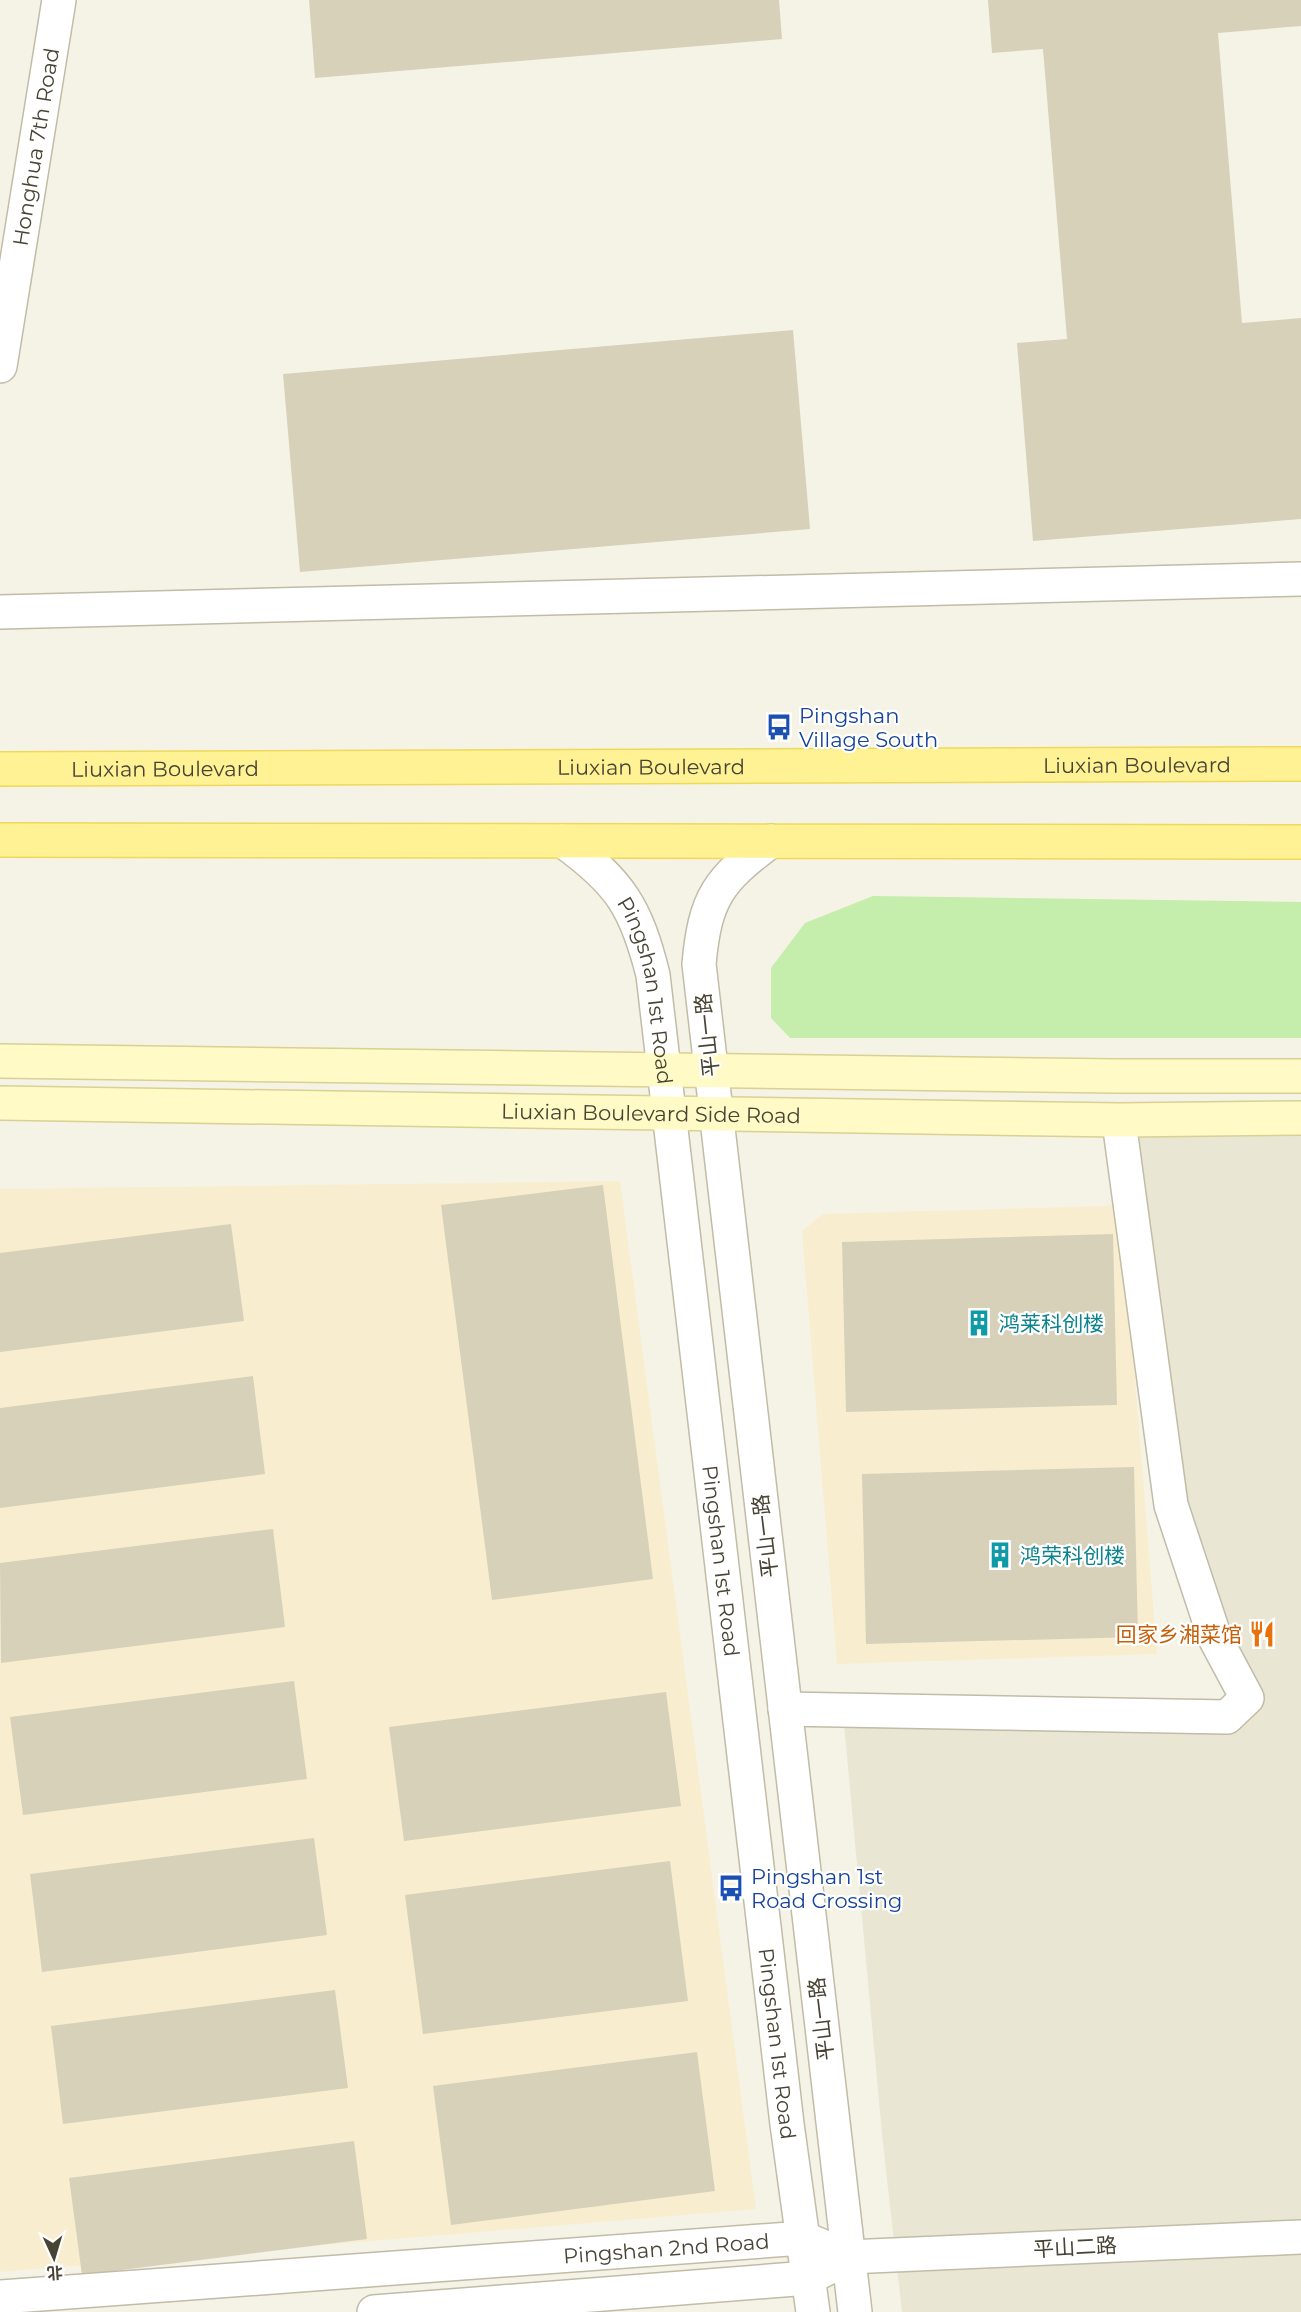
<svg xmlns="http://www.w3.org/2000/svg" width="1301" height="2312" font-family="Montserrat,'Noto Sans SC',sans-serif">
<rect width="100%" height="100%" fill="#f5f3e6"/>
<path fill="#e9e6d4" d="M1301 1125V2312H902L883 2144 844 1724 1227 1717 1247 1698 1171 1505 1120 1129Z"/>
<path fill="#f8eecf" d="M620 1181 756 2209 0 2272V1189Z
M1121 1203 1157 1654 837 1664 802 1231 823 1214 1106 1206Z"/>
<path fill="#c5edab" d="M873 896 1301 902V1038H790L771 1018V968L805 923Z"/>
<path fill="#d7d1ba" d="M309 0H779L782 39 315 78Z
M988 0H1301V26L1218 33 1242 323 1301 318V519L1033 541 1017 343 1067 339 1043 49 992 53Z
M793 330 810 529 300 572 283 374Z
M603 1185 653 1579 492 1600 441 1205Z
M231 1224 244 1321 0 1352V1253Z
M1113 1234 1117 1405 846 1412 842 1242Z
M253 1376 265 1474 0 1508V1408Z
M1134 1467 1138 1637 866 1644 862 1474Z
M273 1529 285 1627 1 1663 0 1563Z
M294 1681 307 1779 23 1815 10 1717Z
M666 1692 681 1806 404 1841 389 1727Z
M314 1838 327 1935 42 1972 30 1874Z
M670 1861 688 2001 423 2034 405 1895Z
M335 1990 348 2088 63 2124 51 2026Z
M697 2052 715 2191 451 2225 433 2086Z
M354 2141 367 2239 82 2275 69 2178Z"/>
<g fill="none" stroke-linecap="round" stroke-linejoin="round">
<g stroke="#c1bca8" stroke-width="36">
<g id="minor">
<path id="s1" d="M0 366 59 0"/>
<path d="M0 612 1301 579"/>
<path d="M785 1709 1227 1717 1247 1698 1215 1638 1171 1505 1120 1129"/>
<path d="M848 2257 1301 2237"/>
</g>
</g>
<g stroke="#c1bca8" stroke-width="36">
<g id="tertiary">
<path id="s2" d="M563 841C620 882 636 907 653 975L787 2124 813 2312"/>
<path d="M771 841C718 880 705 898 699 964L855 2312"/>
<path id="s3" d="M0 2297 803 2238 822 2246"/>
<path d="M374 2312 808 2278 828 2268"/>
</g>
</g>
<g stroke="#d8d192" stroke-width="36">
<g id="secondary">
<path d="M0 1061 1117 1076H1301"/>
<path id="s4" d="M0 1103 1120 1120 1301 1118"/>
</g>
</g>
<g stroke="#eed95a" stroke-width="36">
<g id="primary">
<path id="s5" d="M0 769 1301 764"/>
<path d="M0 840 1301 842"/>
</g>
</g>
<use href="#minor" stroke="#fff" stroke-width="33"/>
<use href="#tertiary" stroke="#fff" stroke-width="33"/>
<use href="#secondary" stroke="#fffac6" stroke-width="33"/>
<use href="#primary" stroke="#fff295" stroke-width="33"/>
</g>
<defs>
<g id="bus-bare" transform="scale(2.07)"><path d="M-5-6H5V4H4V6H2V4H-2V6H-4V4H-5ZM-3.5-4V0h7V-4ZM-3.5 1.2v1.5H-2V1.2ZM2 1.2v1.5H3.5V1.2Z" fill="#1a4fb4" stroke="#fff" stroke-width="2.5" paint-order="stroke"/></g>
<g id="building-bare" transform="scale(2.07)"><path d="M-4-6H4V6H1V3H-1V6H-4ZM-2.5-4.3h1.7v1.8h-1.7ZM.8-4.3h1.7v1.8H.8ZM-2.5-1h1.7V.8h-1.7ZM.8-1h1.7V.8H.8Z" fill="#0f9aa8" stroke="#fff" stroke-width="2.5" paint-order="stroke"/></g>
<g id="restaurant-bare" transform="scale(2.07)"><path d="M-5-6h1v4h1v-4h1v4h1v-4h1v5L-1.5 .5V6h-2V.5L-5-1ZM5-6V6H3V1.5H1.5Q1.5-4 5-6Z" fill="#e8710a" stroke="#fff" stroke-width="2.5" paint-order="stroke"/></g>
</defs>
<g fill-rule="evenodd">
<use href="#bus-bare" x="779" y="727"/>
<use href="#building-bare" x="979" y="1323"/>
<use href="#building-bare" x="1000" y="1555"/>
<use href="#restaurant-bare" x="1262" y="1634"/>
<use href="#bus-bare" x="731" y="1888"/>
</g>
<g text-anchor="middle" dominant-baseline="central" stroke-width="4.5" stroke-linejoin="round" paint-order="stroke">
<g font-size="21" fill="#484435" stroke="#fff">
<text stroke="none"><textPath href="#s1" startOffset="222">Honghua 7th Road</textPath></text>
<text stroke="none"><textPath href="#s5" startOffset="1137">Liuxian Boulevard</textPath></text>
<text stroke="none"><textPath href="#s5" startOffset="651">Liuxian Boulevard</textPath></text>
<text stroke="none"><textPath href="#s5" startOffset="165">Liuxian Boulevard</textPath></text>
<text stroke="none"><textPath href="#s2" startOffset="180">Pingshan 1st Road</textPath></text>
<text transform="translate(707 1035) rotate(-96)">平山一路</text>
<text stroke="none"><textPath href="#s4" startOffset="651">Liuxian Boulevard Side Road</textPath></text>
<text transform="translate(765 1536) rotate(-97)">平山一路</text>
<text stroke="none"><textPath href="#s2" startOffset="756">Pingshan 1st Road</textPath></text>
<text transform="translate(821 2019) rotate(-97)">平山一路</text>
<text stroke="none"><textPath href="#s2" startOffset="1242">Pingshan 1st Road</textPath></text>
<text transform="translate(1075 2247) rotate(-3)">平山二路</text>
<text stroke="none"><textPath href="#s3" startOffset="668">Pingshan 2nd Road</textPath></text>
</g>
<g font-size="21" fill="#164399" stroke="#fff" text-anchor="start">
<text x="799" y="715">Pingshan<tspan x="799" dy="24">Village South</tspan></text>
<text x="751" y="1876">Pingshan 1st<tspan x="751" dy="24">Road Crossing</tspan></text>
</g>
<g font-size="21" fill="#0d838f" stroke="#fff" text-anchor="start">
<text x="999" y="1323">鸿莱科创楼</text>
<text x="1020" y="1555">鸿荣科创楼</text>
</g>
<g font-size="21" fill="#c56008" stroke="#fff" text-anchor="end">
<text x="1242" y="1634">回家乡湘菜馆</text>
</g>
</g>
<g transform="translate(54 2258) rotate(176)" stroke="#ffffff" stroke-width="4.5" paint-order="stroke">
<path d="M0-4.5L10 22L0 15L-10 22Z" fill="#484435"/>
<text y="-9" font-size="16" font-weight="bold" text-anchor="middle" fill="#484435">北</text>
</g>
</svg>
